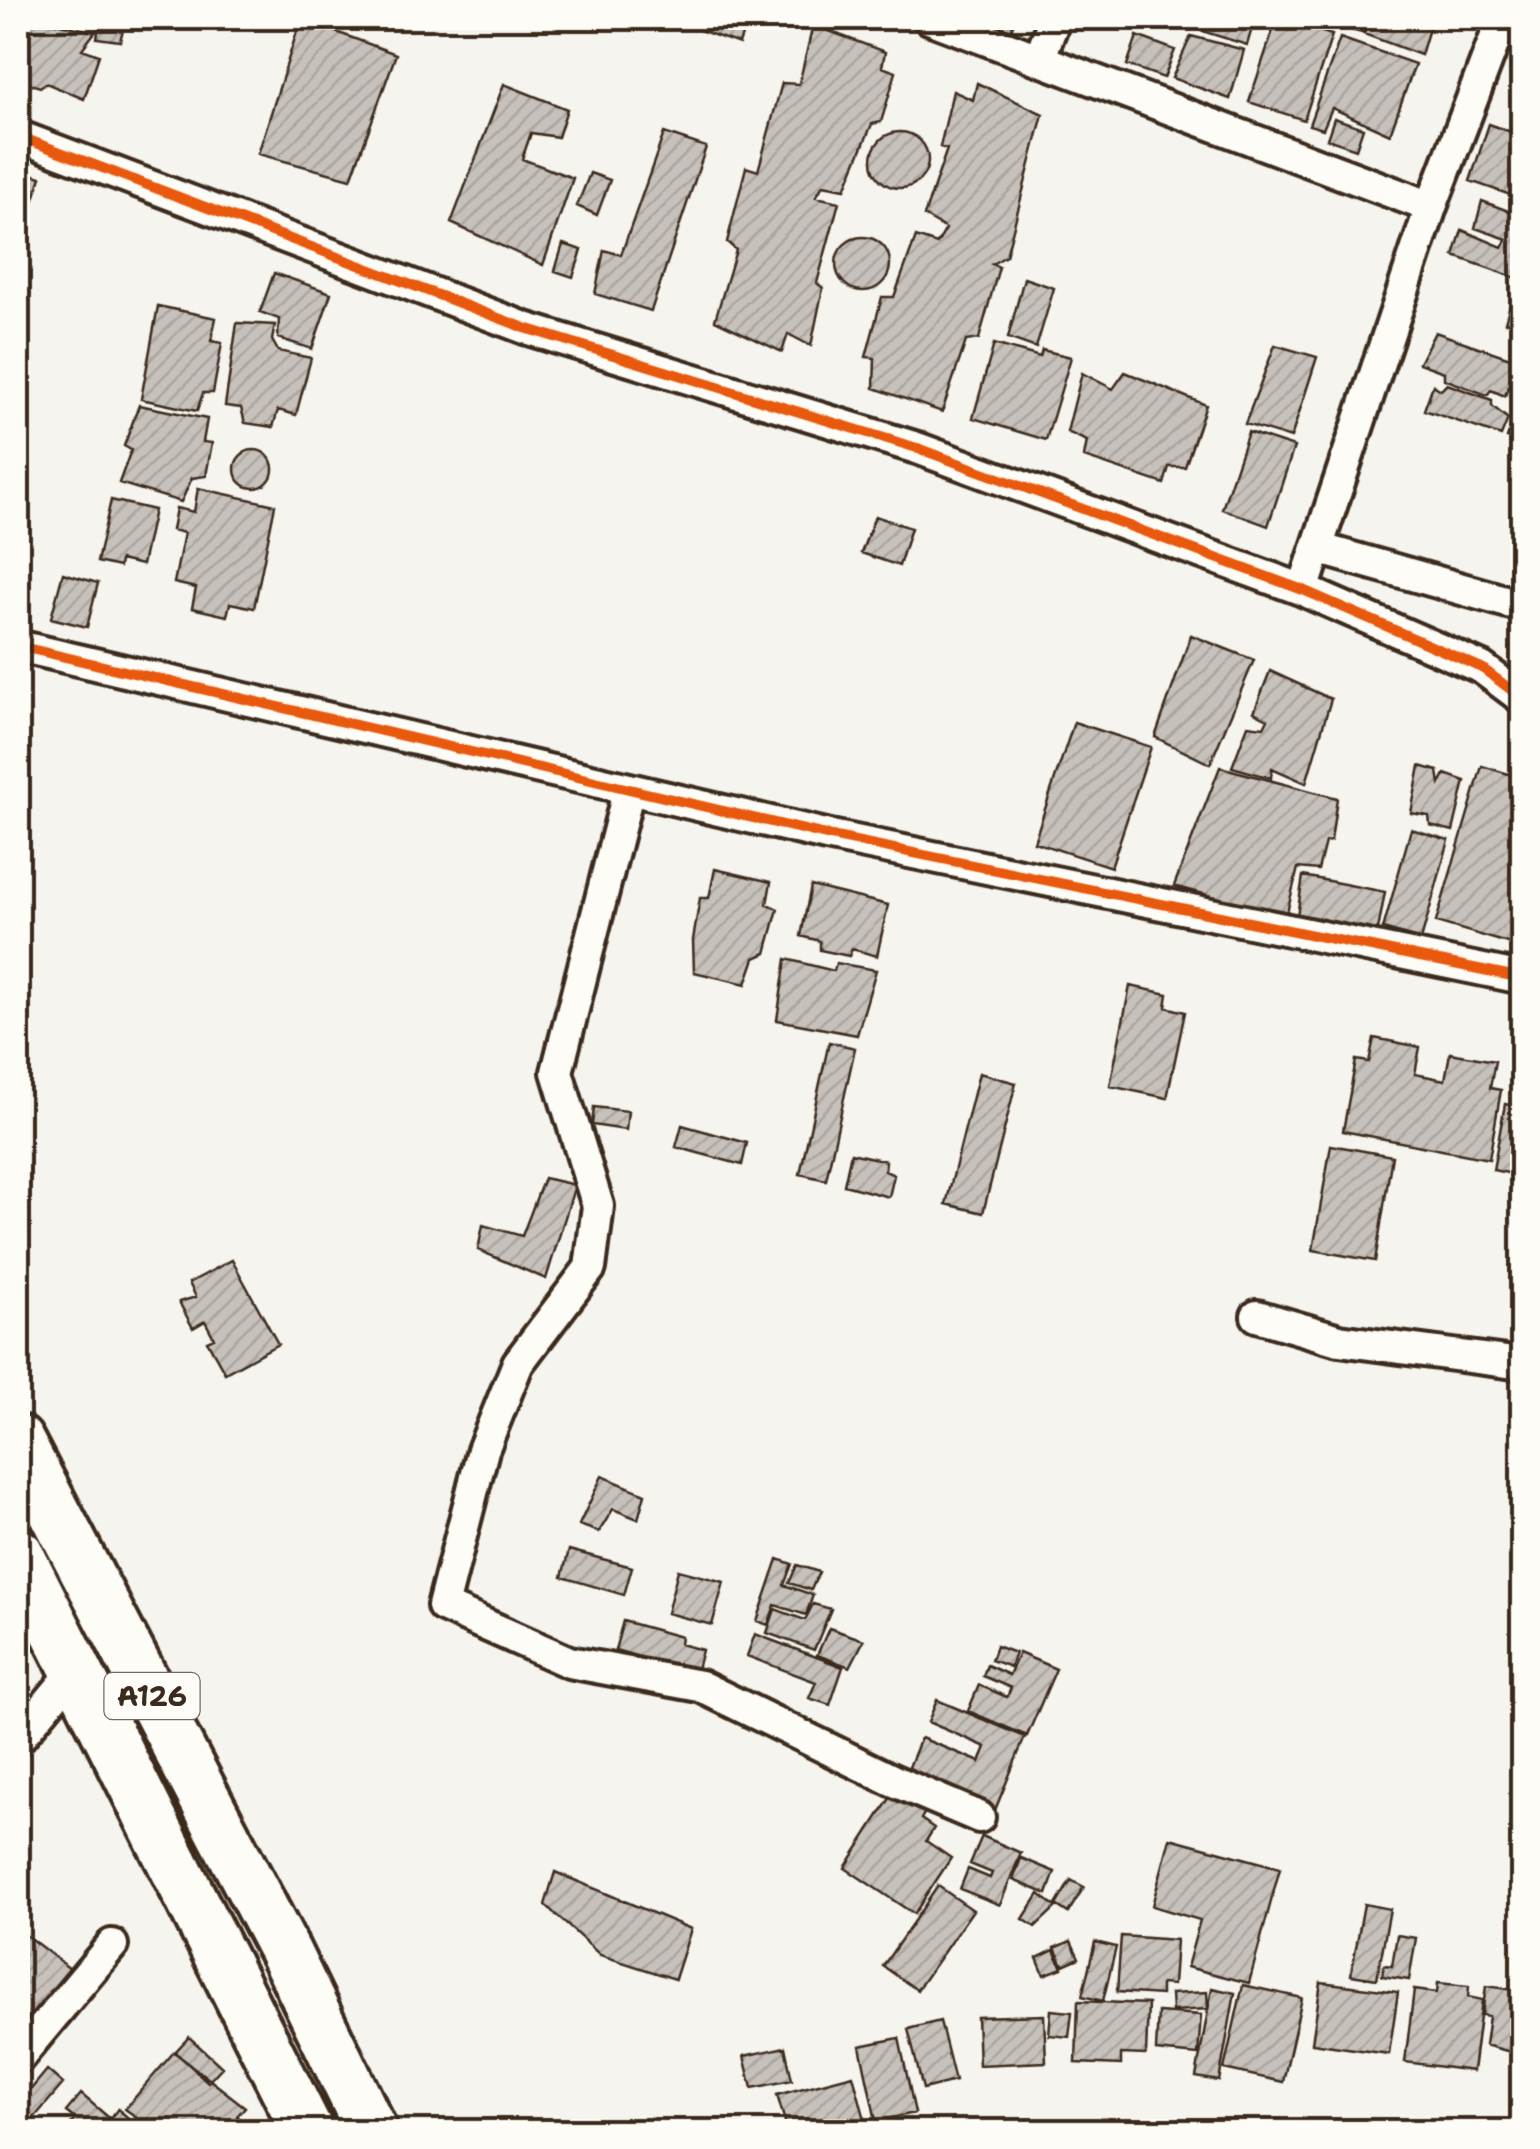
<svg xmlns="http://www.w3.org/2000/svg" width="1540" height="2149" font-family="'Shantell Sans',sans-serif">
<defs>
<pattern id="building-hatch" width="6" height="6" patternUnits="userSpaceOnUse" patternTransform="scale(2.5)"><rect width="6" height="6" fill="#c7c1bb"/><path d="M-1 1l2-2M0 6l6-6M5 7l2-2" fill="none" stroke="#aca6a0"/></pattern>
</defs>
<rect width="100%" height="100%" fill="#f5f4ee"/>
<filter id="ink" filterUnits="userSpaceOnUse"><feTurbulence type="fractalNoise" baseFrequency=".01" numOctaves="2"/><feDisplacementMap in="SourceGraphic" scale="20" xChannelSelector="R" yChannelSelector="G"/><feConvolveMatrix kernelMatrix="1 2 1 2 8 2 1 2 1" color-interpolation-filters="sRGB"/></filter>
<g filter="url(#ink)">
<path fill="url(#building-hatch)" stroke="#3b2a1e" stroke-width="2.5" d="M34 18 95 32 82 49 99 55 84 99 46 83 40 87 18 80V30H27Z
M100 18H126L120 41 97 38Z
M666 18H748L739 44Z
M978 18H1015L1011 31Z
M1192 18H1255L1247 45 1189 27Z
M1277 18 1332 35 1304 120 1249 102Z
M1306 18H1366L1362 33Z
M1369 18H1432L1421 55 1364 34Z
M301 19 396 54 351 179 258 154Z
M813 25 885 52 882 67 896 72 881 122 872 124 845 189 823 185 816 197 839 202 817 283 823 288 811 346 788 334 782 352 715 320 736 250 727 242 746 167 758 171 782 83 799 84Z
M1137 36 1175 50 1164 78 1127 65Z
M1191 36 1244 50 1230 99 1172 78Z
M1340 38 1415 64 1390 134 1332 108 1323 129 1309 125Z
M977 83 1043 114 1006 256 992 264 999 267 979 339 966 341 942 412 874 388 875 358 866 357 882 297H894L916 237 937 244 946 229 924 216 947 149 940 147 953 91 973 100Z
M504 84 567 109 558 137 531 133 522 159 573 178 543 265 451 223Z
M1334 118 1363 128 1356 149 1327 139Z
M1489 124 1522 136V199L1470 181Z
M872 160a28 28 0 1 1 56 0a28 28 0 1 1-56 0Z
M664 133 706 147 651 311 595 294 604 250 621 255Z
M18 170 41 177 32 205 18 201Z
M590 173 610 180 597 215 577 206Z
M1482 201 1522 216V280L1454 256 1462 230 1502 247 1507 239 1475 228Z
M18 204 30 208 18 263Z
M836 264a27 27 0 1 1 54 0a27 27 0 1 1-54 0Z
M563 244 582 250 573 277 555 271Z
M274 273 331 293 312 349 278 338 279 319 260 312Z
M1024 278 1054 288 1036 348 1008 338Z
M1511 301 1522 304V345L1515 344 1518 321 1505 322Z
M158 306 216 318 211 341 222 343 213 393H203L197 411 141 399Z
M237 323 275 325 272 340 278 351 311 358 296 415 278 410 273 427 245 423 241 408 225 406Z
M1435 332 1513 359 1515 368 1505 396 1491 390 1487 395 1444 379V372L1419 363Z
M994 344 1040 357 1042 350 1071 357 1046 440 973 418Z
M1275 345 1317 357 1291 438 1245 424Z
M1125 372 1206 405 1185 467H1169L1164 484 1084 457 1087 441 1067 432 1082 373 1113 389Z
M1447 384 1492 400V406L1508 419 1501 436 1424 410 1433 385 1441 390Z
M1522 397V444L1507 438Z
M139 405 207 419 203 442 212 443 206 476 192 478 181 502 119 483 131 450 124 446Z
M1248 432 1294 447 1268 526 1222 509Z
M235 469a19 19 0 1 1 38 0a19 19 0 1 1-38 0Z
M198 488 275 505 254 608 230 603 227 616 192 608 196 588 174 583 184 533 172 530 176 508 194 512Z
M111 500 154 510 142 565 120 560 119 567 97 562Z
M875 516 911 528 899 566 861 553Z
M63 573 98 583 87 627 51 618Z
M1191 635 1254 660 1210 764 1155 737Z
M1270 671 1331 699 1306 783 1272 768 1271 778 1232 767 1248 725 1264 727 1268 719 1254 712Z
M1074 722 1151 747 1111 867 1034 842Z
M1420 766 1438 771 1440 784 1445 774 1465 781 1453 831 1430 825 1429 816 1411 813Z
M1482 766 1522 778V917L1514 945 1436 922Z
M1220 767 1337 798 1331 841 1325 842 1318 870 1298 868 1286 916 1174 886Z
M1411 829 1449 840 1421 940 1383 929Z
M715 869 771 882 767 904 778 909 766 953 755 958 746 984 694 972 693 940 700 898H709Z
M1303 876 1385 892 1378 930 1297 916Z
M811 886 888 905 877 956 852 949 849 956 820 950V941L801 936Z
M786 959 834 971 836 963 876 970 857 1035 777 1020Z
M1130 986 1168 994 1166 1007 1185 1012 1167 1098 1110 1086Z
M1374 1038 1420 1047 1415 1074 1445 1080 1450 1053 1495 1061 1490 1088 1501 1090 1489 1159 1343 1131 1356 1060 1369 1062Z
M829 1042 855 1048 826 1180 800 1174Z
M979 1073 1016 1083 983 1213 946 1204Z
M1505 1104 1522 1107V1176L1493 1170Z
M594 1107 628 1111 626 1130 592 1125Z
M682 1125 747 1143 742 1165 676 1147Z
M1331 1145 1392 1156 1375 1261 1313 1250Z
M851 1153 886 1161 885 1171 894 1175 889 1197 844 1185Z
M544 1178 575 1185 546 1279 478 1250 483 1225 522 1236Z
M232 1260 278 1344 225 1373 207 1341 214 1338 205 1321 193 1328 179 1302 196 1297 189 1283Z
M602 1476 645 1494 638 1519 613 1509 599 1532 579 1525Z
M569 1550 632 1567 624 1595 562 1577Z
M778 1559 792 1564 784 1585 813 1595 806 1615 775 1605 768 1625 757 1621Z
M797 1565 819 1572 811 1590 789 1583Z
M678 1570 724 1582 712 1625 667 1613Z
M813 1604 831 1609 814 1650 767 1633 775 1609 805 1620Z
M623 1621 681 1637 680 1644 702 1650 696 1673 615 1650Z
M829 1628 864 1640 850 1667 817 1655Z
M755 1634 843 1667 830 1705 809 1698 816 1682 747 1656Z
M996 1646 1015 1653 1010 1667 991 1660Z
M1019 1653 1056 1669 1027 1736 968 1711 979 1685 1007 1697 1011 1688 983 1676 987 1665 1009 1675Z
M937 1700 1025 1737 995 1810 907 1772 921 1738 980 1762 986 1747 928 1722Z
M894 1792 925 1812 921 1819 934 1828 926 1841 951 1858 914 1914 845 1868Z
M982 1836 1021 1853 1000 1905 960 1889 968 1869 990 1878 992 1873 970 1864Z
M1170 1838 1280 1868 1249 1983 1187 1967 1200 1920 1152 1906Z
M1021 1858 1055 1872 1047 1894 1013 1880Z
M555 1872 691 1929 675 1979 600 1955 545 1905Z
M1071 1880 1084 1887 1068 1913 1056 1905Z
M938 1886 973 1910 917 1990 883 1966Z
M1039 1894 1056 1907 1035 1927 1023 1919Z
M1364 1904 1390 1909 1377 1979 1351 1975Z
M18 1929 70 1969 23 2036 18 2031Z
M1397 1935 1416 1938 1409 1980 1382 1976 1384 1965 1392 1966Z
M1121 1936 1176 1940 1173 1985 1161 1984V1995L1117 1992Z
M1071 1941 1079 1958 1063 1965 1055 1948Z
M1095 1942 1116 1947 1103 2001 1082 1996Z
M1054 1950 1062 1968 1044 1975 1037 1958Z
M1321 1982 1398 1992 1389 2054 1312 2043Z
M1438 1983 1469 1986 1468 1997 1482 2000 1473 2071 1405 2062 1414 1990 1437 1993Z
M1243 1985 1302 1998 1283 2082 1224 2069Z
M1486 1986 1522 1991V2055L1485 2045 1489 2016 1482 2015Z
M1212 1988 1235 1993 1219 2081 1196 2077Z
M1207 1992 1208 2009 1172 2011 1171 1994Z
M1078 2001 1148 2004 1146 2055 1121 2054V2065L1076 2063Z
M1051 2010 1072 2012 1069 2037 1049 2035Z
M1158 2012 1201 2015 1198 2055 1156 2051Z
M1044 2015 1046 2062 979 2065 977 2017Z
M940 2021 955 2081 923 2089 908 2029Z
M189 2037 222 2067 208 2082 175 2052Z
M899 2038 915 2113 876 2121 860 2046Z
M785 2047 792 2080 752 2088 744 2056Z
M174 2052 245 2107 237 2116 250 2127 246 2132H158L125 2109Z
M47 2070 63 2084 33 2119 18 2105Z
M853 2075 867 2127 788 2132 777 2095Z
M81 2094 108 2117 96 2132H65L75 2119 66 2112Z
M118 2109 144 2132H98Z"/>
<g fill="none" stroke-linecap="round" stroke-linejoin="round">
<g stroke="#3b2a1e" stroke-width="38">
<path id="minor" d="M929 18 1431 207
M1039 59 1055 18
M18 136 525 328 917 448 1303 590 1482 668 1522 698
M1317 548 1522 606
M1303 590 1431 207 1503 18
M18 646 826 835 1522 978
M629 789 557 1072 598 1206 590 1268 518 1363 483 1450 443 1606 569 1662 700 1686 892 1780 979 1817
M1257 1316 1339 1340 1522 1364
M18 1739 76 1669
M18 2058 112 1945"/>
</g>
<g stroke="#3b2a1e" stroke-width="58">
<path id="trunk" d="M18 1441 285 1952 372 2132
M18 1554 308 2132"/>
</g>
<use href="#minor" stroke="#fdfcf7" stroke-width="30"/>
<use href="#trunk" stroke="#fdfcf7" stroke-width="50"/>
<g stroke="#fdfcf7" stroke-width="16">
<path id="cycleway" d="M18 136 525 328 917 448 1303 590 1482 668 1522 698
M18 646 826 835 1522 978"/>
</g>
<use href="#cycleway" stroke="#e8590c" stroke-width="10"/>
</g>
</g>
<g text-anchor="middle" dominant-baseline="central" stroke-width="8" stroke-linejoin="round" paint-order="stroke">
<rect fill="#fdfcf7" stroke="#75695f" stroke-width="2.5" x="104.5" y="1673" width="95" height="46" rx="8"/>
<g font-size="28" font-weight="bold" fill="#3b2a1e">
<text x="152" y="1696">A126</text>
</g>
</g>
<rect width="1540" height="2149" fill="none" stroke="#fdfcf7" stroke-width="60"/>
<rect x="30" y="30" width="1480" height="2089" fill="none" stroke="#3b2a1e" stroke-width="4" filter="url(#ink)"/>
</svg>
